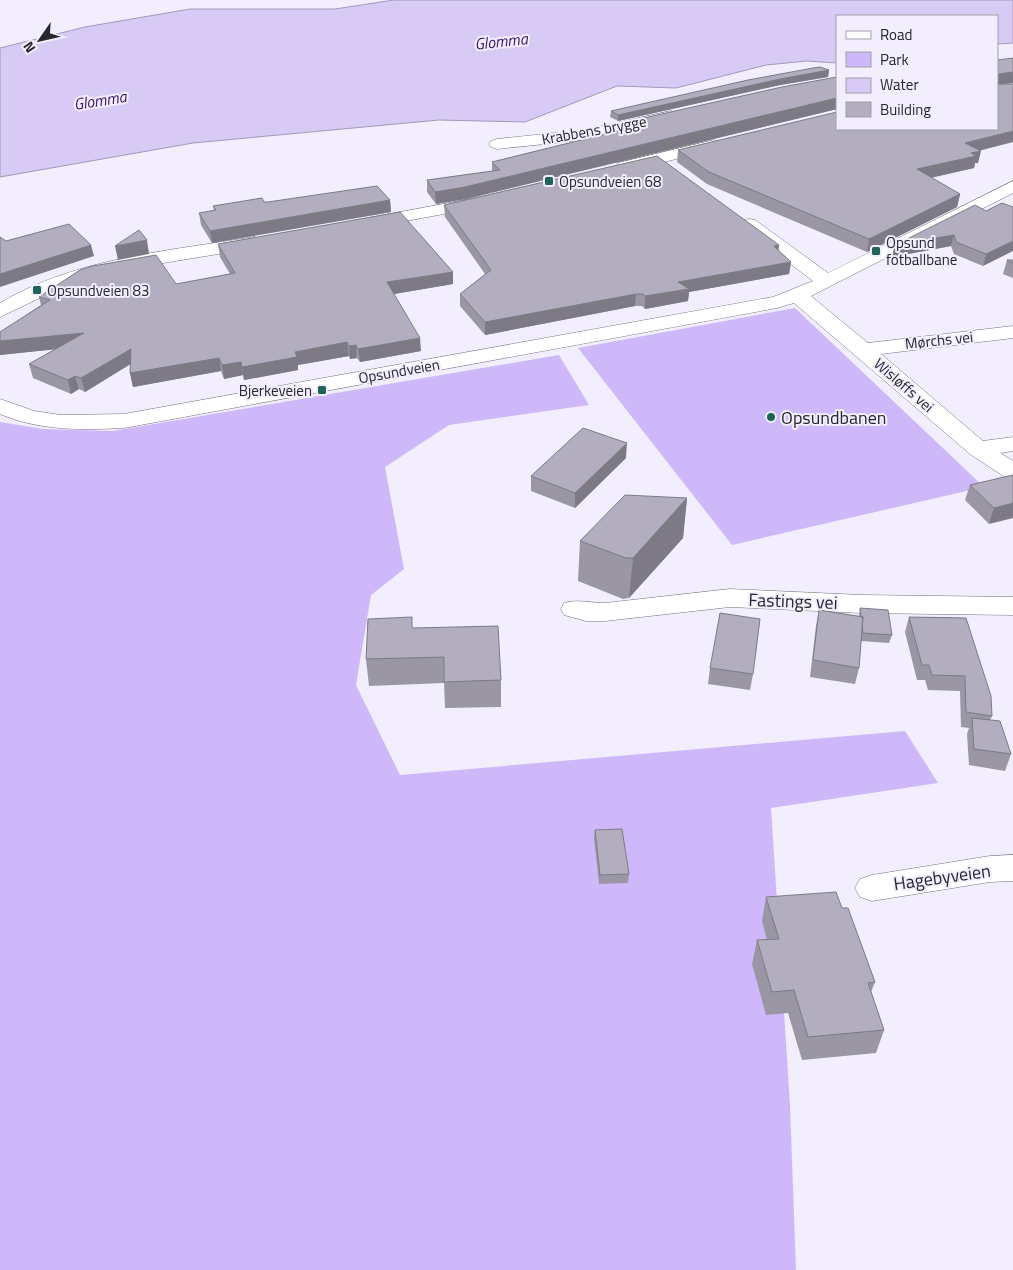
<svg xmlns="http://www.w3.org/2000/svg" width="1013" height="1270" font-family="'Titillium Web',sans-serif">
<rect width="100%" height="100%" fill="#f2eefd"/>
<path fill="#cdb9f9" d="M795 308 984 487 732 545 578 348Z
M559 355 589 405 449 425 385 467 404 569 371 595 356 685 400 775 905 731 938 783 771 808 790 1105 796 1270H0V422L43 429 113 431Z"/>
<path fill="#d7caf5" stroke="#a299b9" d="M394 0H1013V43L997 44V16H837V63L807 61 766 65 676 88 617 86 525 122 439 120 193 143 0 177V48L85 27 190 9H335Z"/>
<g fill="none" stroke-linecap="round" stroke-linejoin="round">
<g stroke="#736f7f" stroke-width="1">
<path id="minor" d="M671 111 677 113 679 116 677 119 584 140 497 149 491 147 489 144 491 141 497 139 584 130Z
M714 140 720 142 722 145 720 148 624 172 618 171 616 167 618 163Z
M1013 181V193L811 296 868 343 1013 326V338L881 354 983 441 1013 437V451L1000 453 1013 461V479L1005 477 970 454 794 303 777 308 124 428C82 430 40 431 0 414V399L34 411 61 415 124 414 773 297 813 281 743 228 740 224 743 220 749 219 755 220 828 273Z
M481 197 487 198 490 202 487 206 368 228 362 227 359 223 362 219 368 218Z
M254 237 261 239 263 243 261 247 157 264 94 277 63 287 0 317V303C76 258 168 251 254 237Z
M730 589 862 595 1013 597V615L862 613 730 607 605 621H586L564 615 561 609 564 603C577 599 591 603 605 603Z
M1013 855V881L990 882 872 901 860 897 855 888 860 879 872 875 990 856Z"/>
</g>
<use href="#minor" fill="#fff" fill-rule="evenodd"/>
</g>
<path fill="#9a96a4" d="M829 70 828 77 780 85 618 121 610 117 611 111Z
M837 77V109L466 199 436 204 427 192V180L492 171V162L634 127 635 120Z
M1000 84 980 150 978 163H975L974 168 931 178 960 194 957 207 867 252 707 184 677 162 678 150Z
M390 200 391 212 212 243 201 225 199 213 214 211 213 206 264 202Z
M1002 203 983 266 954 254 951 246 892 257 895 245 986 211Z
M444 205 778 251 791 262 789 274 689 292 688 301 645 309 642 306H635L485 335 460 306V294L485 274 445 217Z
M218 244 453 284 394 294 421 351 360 362 357 358 350 359 349 356 298 365V370L244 380 243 375 224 379 221 371 133 387 130 373V364L85 392 79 389 71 394 33 378 29 364 55 349 0 355V332L41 305 39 297 176 284 230 274 220 257Z
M1007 260H1013V278L1003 274Z
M626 458 575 508 531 491V476Z
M1013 475 989 524 965 500 970 485Z
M687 498 683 538 629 598 623 599 578 581 580 541Z
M860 608 892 635 889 643 861 641 859 668 855 684 810 677 816 626 819 610 859 616Z
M909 617 966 618 992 716 990 720 1011 754 1005 771 969 765 967 734 969 728 961 727 960 691 928 690 925 680H917L905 632Z
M412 628 501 680V707L445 708 444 683 369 686 366 659Z
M710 668 753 674 750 690 708 684Z
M595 830 629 874 628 883 599 884 594 838Z
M766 897 842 908 875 982 871 992 884 1030 876 1053 802 1060 788 1013 766 1015 752 964 757 940H767L762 921Z"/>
<path fill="#7d7a86" d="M829 70 828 77 780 85 618 121V115L780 79Z
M1013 72V83L997 85 998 74Z
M837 98V109L466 199 436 204 435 192Z
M1013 131V142L963 155 965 143Z
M981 151 978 163H975L974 168 915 181 917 169 971 153Z
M960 194 957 207 867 252 869 239Z
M390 200 391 212 212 243 210 231Z
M954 235 951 246 892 257 895 245Z
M147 240 149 254 118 260 115 246Z
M1013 241V251L983 266 986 254Z
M91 245 94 256 0 287V274Z
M779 245 778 257 774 246Z
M791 262 789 274 689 292 688 301 645 309V296L678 282Z
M453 272V284L388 295 387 282Z
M636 294 635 306 485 335V322Z
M84 333 87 346 0 355V341Z
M420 338 421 351 360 362 358 349Z
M347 342 349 356 298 365V370L244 380 242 367 295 352Z
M356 345 357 358 350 359 349 346Z
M131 349 134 362 85 392 81 378Z
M219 358 221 371 133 387 130 373Z
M241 362 243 375 224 379 222 365Z
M75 376 79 389 71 394 68 380Z
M627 443 626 458 575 508V493Z
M687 498 683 538 629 598 633 558Z
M1013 503V518L989 524 994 508Z"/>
<path fill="#b3aebf" stroke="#7d7a86" d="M1013 58V72L998 74V84H1013V131L965 143 981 151 971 153 976 156 917 169 960 194 869 239 709 172 678 150 837 112V129H997V60Z
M820 67 829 70 780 79 618 115 611 111 748 80 813 68Z
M837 77V98L465 187 435 192 427 180 500 170 492 162 642 125 635 120 782 87Z
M657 156 779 245 774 246 791 262 678 282 689 289 645 296 643 294H636L485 322 460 294 491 270 444 205Z
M377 186 390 200 210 231 199 213 216 210 213 206 262 198 264 202H268Z
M1002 203 1013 207V241L986 254 956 242 954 235 895 245 975 205 986 211Z
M400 212 453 272 387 282 420 338 358 349 356 345 349 346 347 342 295 352 297 357 242 367 241 362 222 365 219 358 130 373 131 349 81 378 75 376 68 380 29 364 84 333 0 341V332L50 300 39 297 80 270 93 266 156 255 176 284 235 273 218 244Z
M69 224 91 245 0 274V237L6 241Z
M139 230 147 240 115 246Z
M1007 260H1013V263Z
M583 428 627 443 575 493 531 476Z
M1013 475V503L994 508 970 485Z
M625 495 687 498 633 558H626L580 541Z
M860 608 888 610 892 635 863 633 862 625 863 617H861Z
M819 610 863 617 859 668 813 660Z
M720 613 760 619 753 674 710 668Z
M412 617V628L498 626 501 680 444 682V657L366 659 368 619Z
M909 617 966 618 991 696 992 716 966 712 965 676 932 675 929 665H922Z
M972 718 1000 721 1011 754 974 749Z
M622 829 629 874 600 875 595 830Z
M836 892 842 908H848L875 982 868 983 884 1030 808 1037 794 990 772 992 757 940 779 939 766 897Z"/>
<g fill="#1e6457" stroke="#f2eefd" stroke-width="2">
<rect x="544" y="176" width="10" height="10" rx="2.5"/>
<rect x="871" y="246" width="10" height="10" rx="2.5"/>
<rect x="32" y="285" width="10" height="10" rx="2.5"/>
<rect x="317" y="385" width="10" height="10" rx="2.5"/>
<circle cx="771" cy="417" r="5"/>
</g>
<g text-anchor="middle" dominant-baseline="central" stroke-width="4" stroke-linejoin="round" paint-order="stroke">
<g font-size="15" fill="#27262c" stroke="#f2eefd">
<text transform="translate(594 130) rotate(-10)">Krabbens brygge</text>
<text transform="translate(939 340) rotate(-6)">Mørchs vei</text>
<text transform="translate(399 371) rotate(-10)">Opsundveien</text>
<text transform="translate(904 385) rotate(41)">Wisløffs vei</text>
</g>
<g font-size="15" fill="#27262c" stroke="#f2eefd" text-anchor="start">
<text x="559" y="181">Opsundveien 68</text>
<text x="886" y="242">Opsund<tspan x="886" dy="17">fotballbane</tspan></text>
<text x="47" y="290">Opsundveien 83</text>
<text x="312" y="390" text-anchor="end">Bjerkeveien</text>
</g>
<g font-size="16" font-style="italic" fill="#3b1868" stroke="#f2eefd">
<text transform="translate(501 41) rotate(-6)">Glomma</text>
<text transform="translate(100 100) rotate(-9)">Glomma</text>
</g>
<g font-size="18" fill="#27262c" stroke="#f2eefd" text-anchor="start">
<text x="781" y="417">Opsundbanen</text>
</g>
<g font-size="18" fill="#27262c" stroke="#f2eefd">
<text transform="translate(793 601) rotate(2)">Fastings vei</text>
<text transform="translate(942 877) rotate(-8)">Hagebyveien</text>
</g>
</g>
<rect x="836" y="15" width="162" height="115" fill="#f2eefd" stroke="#a19ea9"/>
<rect x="846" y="31" width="25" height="8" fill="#ffffff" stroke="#a19ea9"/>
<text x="880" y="40" font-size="15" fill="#27262c">Road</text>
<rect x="846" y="52" width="25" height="15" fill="#cdb9f9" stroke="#a19ea9"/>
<text x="880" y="65" font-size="15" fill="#27262c">Park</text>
<rect x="846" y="78" width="25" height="15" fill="#d7caf5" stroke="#a19ea9"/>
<text x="880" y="90" font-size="15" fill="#27262c">Water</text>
<rect x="846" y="102" width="25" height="15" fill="#b3aebf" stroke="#a19ea9"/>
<text x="880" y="115" font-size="15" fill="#27262c">Building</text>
<g transform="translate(40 40) rotate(236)" stroke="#f2eefd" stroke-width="4" paint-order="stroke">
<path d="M0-4L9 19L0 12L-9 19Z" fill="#27262c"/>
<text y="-8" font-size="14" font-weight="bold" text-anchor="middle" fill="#27262c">N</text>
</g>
</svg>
